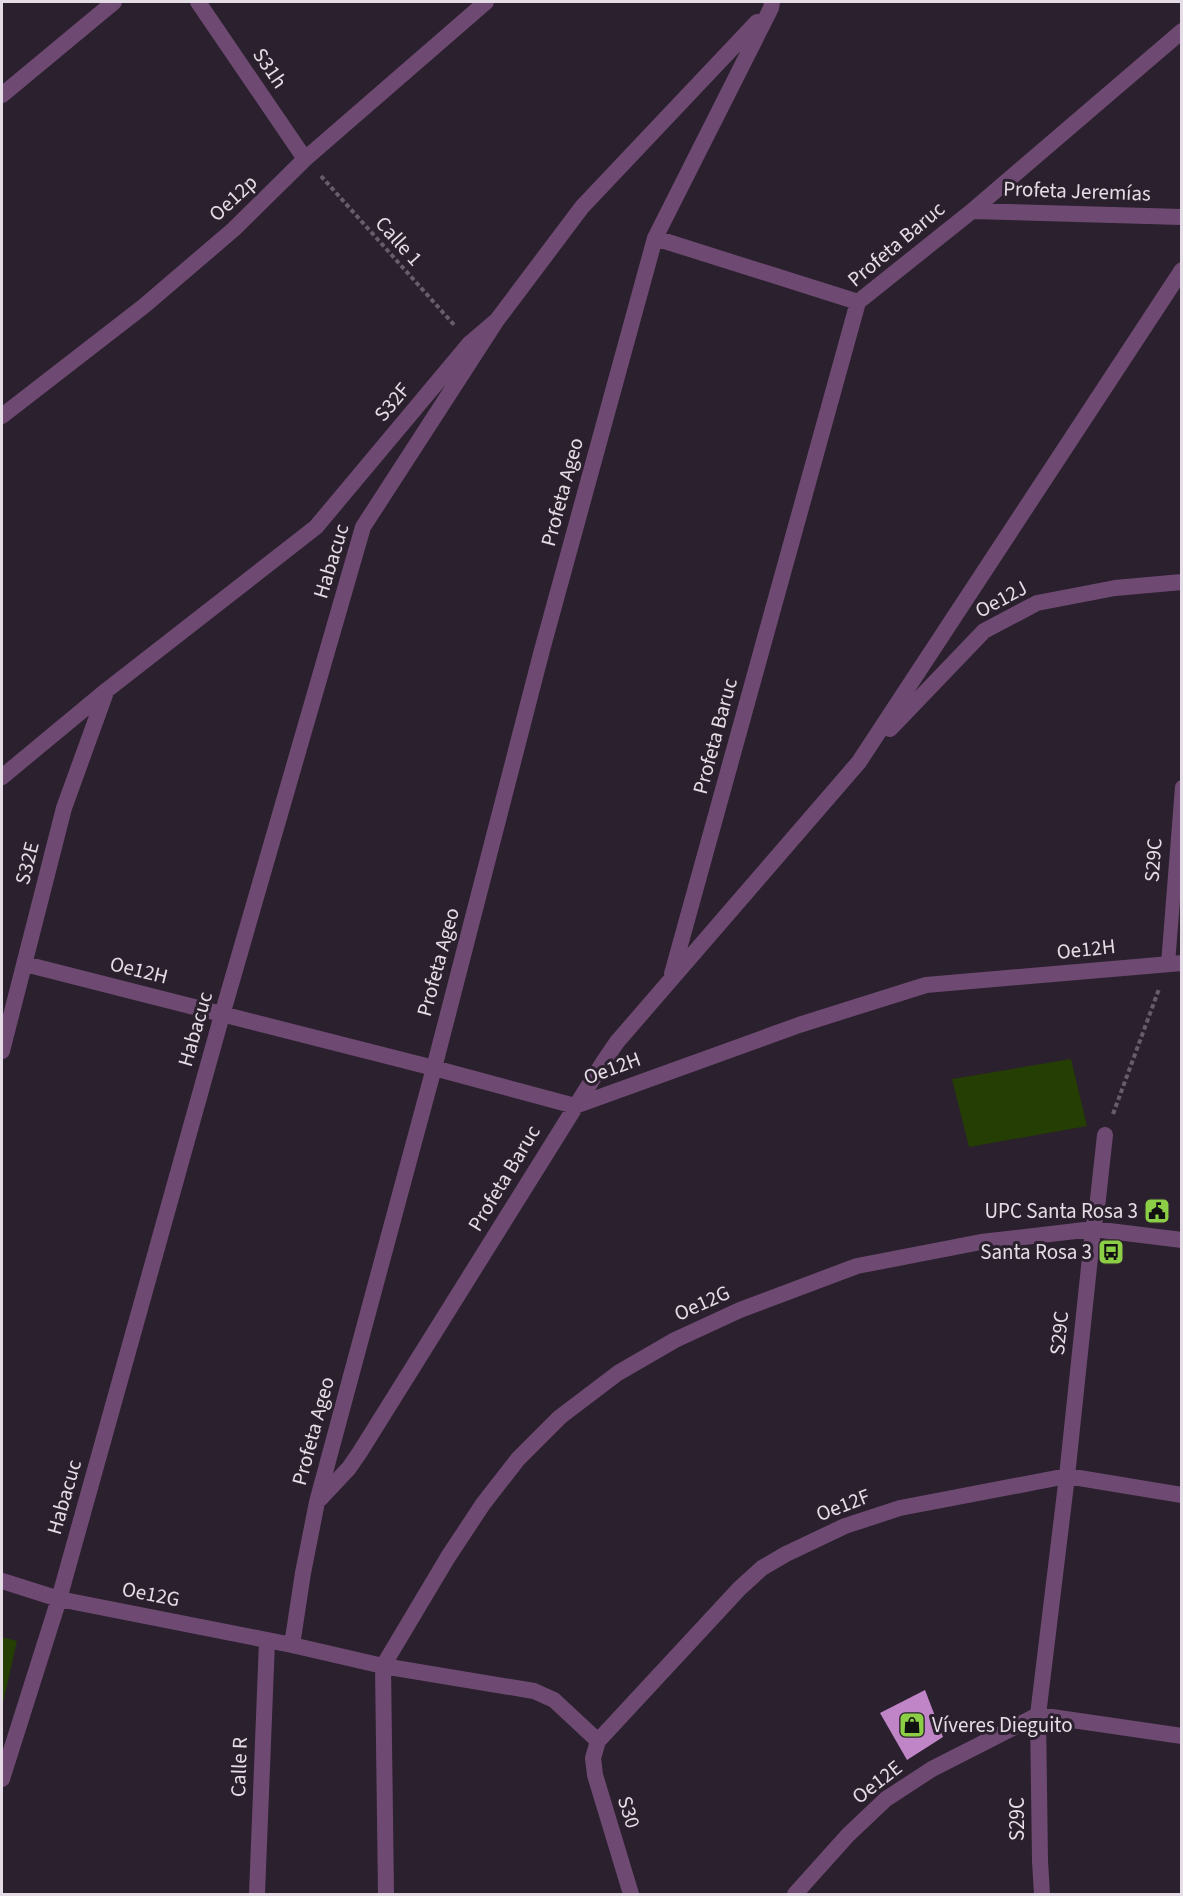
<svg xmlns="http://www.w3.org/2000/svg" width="1183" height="1896" font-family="'Source Sans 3',sans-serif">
<rect width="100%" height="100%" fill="#2b202d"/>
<path fill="#243e04" d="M1071 1059 1087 1126 969 1147 952 1079Z
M2 1637 17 1641 2 1707Z"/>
<path fill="#bf85c6" d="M925 1690 943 1737 907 1760 880 1713Z"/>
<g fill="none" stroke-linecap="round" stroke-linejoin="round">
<path stroke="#675d68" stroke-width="4" stroke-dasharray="4.5 3" stroke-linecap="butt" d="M321 176 456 327
M1113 1114 1159 989"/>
<path stroke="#6e4a73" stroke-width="14" d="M1168 964 1182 787"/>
<path stroke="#6e4a73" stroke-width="16" d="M198 2 305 159
M2 95 114 2
M972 211 1182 217
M655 238 858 302
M2 416 144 306 234 229 305 159 486 2
M890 729 984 631 1037 603 1115 588 1182 582
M2 777 107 690 316 527 470 343 497 320 582 207 757 22
M25 964 434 1068 575 1106 799 1025 926 985 1182 963
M672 974 858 302 972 211 1182 31
M2 1051 64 808 106 692
M320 1499 349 1468 360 1452 604 1061 617 1042 859 762 1182 270
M2 1581 59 1599 292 1645 383 1666 534 1691 554 1700 598 1741
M292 1645 303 1573 317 1502 434 1068 542 650 655 238 771 8 772 2
M383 1666 448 1557 483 1504 518 1459 560 1417 618 1373 675 1340 740 1310 857 1266 981 1242 1093 1229 1182 1240
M383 1666 386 1894
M2 1779 59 1599 222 1015 363 527 497 320
M257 1894 267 1641
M631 1894 595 1775 593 1758 598 1741 739 1589 762 1568 786 1554 845 1526 900 1508 1067 1476 1182 1495
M795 1894 848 1835 886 1799 932 1769 1038 1715 1182 1736
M1042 1894 1040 1861 1038 1715 1067 1476 1093 1229 1097 1208 1105 1135"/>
</g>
<defs>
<g id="civic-square" transform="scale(1.35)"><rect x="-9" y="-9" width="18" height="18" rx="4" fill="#8cce46" stroke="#2b202d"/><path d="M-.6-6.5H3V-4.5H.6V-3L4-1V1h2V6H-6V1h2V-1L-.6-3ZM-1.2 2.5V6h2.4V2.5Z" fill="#111"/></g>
<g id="bus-square" transform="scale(1.35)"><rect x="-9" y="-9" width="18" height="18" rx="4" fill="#8cce46" stroke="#2b202d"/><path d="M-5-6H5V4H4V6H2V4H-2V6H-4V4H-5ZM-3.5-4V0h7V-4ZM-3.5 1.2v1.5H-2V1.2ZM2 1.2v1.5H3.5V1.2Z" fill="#111"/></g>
<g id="shop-square" transform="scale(1.35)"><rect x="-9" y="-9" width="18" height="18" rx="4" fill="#8cce46" stroke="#2b202d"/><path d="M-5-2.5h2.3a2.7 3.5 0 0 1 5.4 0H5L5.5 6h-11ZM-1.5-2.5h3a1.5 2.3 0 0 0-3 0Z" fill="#111"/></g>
</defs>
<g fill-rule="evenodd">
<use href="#civic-square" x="1157" y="1211"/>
<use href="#bus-square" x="1111" y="1252"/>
<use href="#shop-square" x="912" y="1725"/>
</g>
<g text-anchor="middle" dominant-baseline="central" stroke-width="6" stroke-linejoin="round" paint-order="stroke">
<g font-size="21" fill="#e5dde6" stroke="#2b202d">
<text transform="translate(270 68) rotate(56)">S31h</text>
<text transform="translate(1077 191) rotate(2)">Profeta Jeremías</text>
<text transform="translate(233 198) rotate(-43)">Oe12p</text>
<text transform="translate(399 241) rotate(48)">Calle 1</text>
<text transform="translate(896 244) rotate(-40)">Profeta Baruc</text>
<text transform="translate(392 402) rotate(-50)">S32F</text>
<text transform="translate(562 492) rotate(-75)">Profeta Ageo</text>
<text transform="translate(331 561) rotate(-73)">Habacuc</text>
<text transform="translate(1001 599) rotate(-28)">Oe12J</text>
<text transform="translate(715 736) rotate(-75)">Profeta Baruc</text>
<text transform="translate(1153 860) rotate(-86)">S29C</text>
<text transform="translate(27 863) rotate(-76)">S32E</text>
<text transform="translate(1086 949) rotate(-6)">Oe12H</text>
<text transform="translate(438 962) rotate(-75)">Profeta Ageo</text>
<text transform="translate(139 970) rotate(14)">Oe12H</text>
<text transform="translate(195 1029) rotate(-74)">Habacuc</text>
<text transform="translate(612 1068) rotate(-20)">Oe12H</text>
<text transform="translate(504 1178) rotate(-59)">Profeta Baruc</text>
<text transform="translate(702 1303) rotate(-24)">Oe12G</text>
<text transform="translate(1059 1333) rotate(-84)">S29C</text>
<text transform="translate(313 1431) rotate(-75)">Profeta Ageo</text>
<text transform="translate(64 1497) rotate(-74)">Habacuc</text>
<text transform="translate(843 1505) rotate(-21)">Oe12F</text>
<text transform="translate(151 1594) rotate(11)">Oe12G</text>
<text transform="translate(239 1767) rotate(-88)">Calle R</text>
<text transform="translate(877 1782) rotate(-38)">Oe12E</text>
<text transform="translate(629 1812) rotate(73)">S30</text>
<text transform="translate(1017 1819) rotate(-90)">S29C</text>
</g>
<g font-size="21" fill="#e5dde6" stroke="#2b202d" text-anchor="end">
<text x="1138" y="1211">UPC Santa Rosa 3</text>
<text x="1092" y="1252">Santa Rosa 3</text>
<text x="932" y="1725" text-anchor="start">Víveres Dieguito</text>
</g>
</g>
<rect width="1183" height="1896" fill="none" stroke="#e5dde6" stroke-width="6"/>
</svg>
